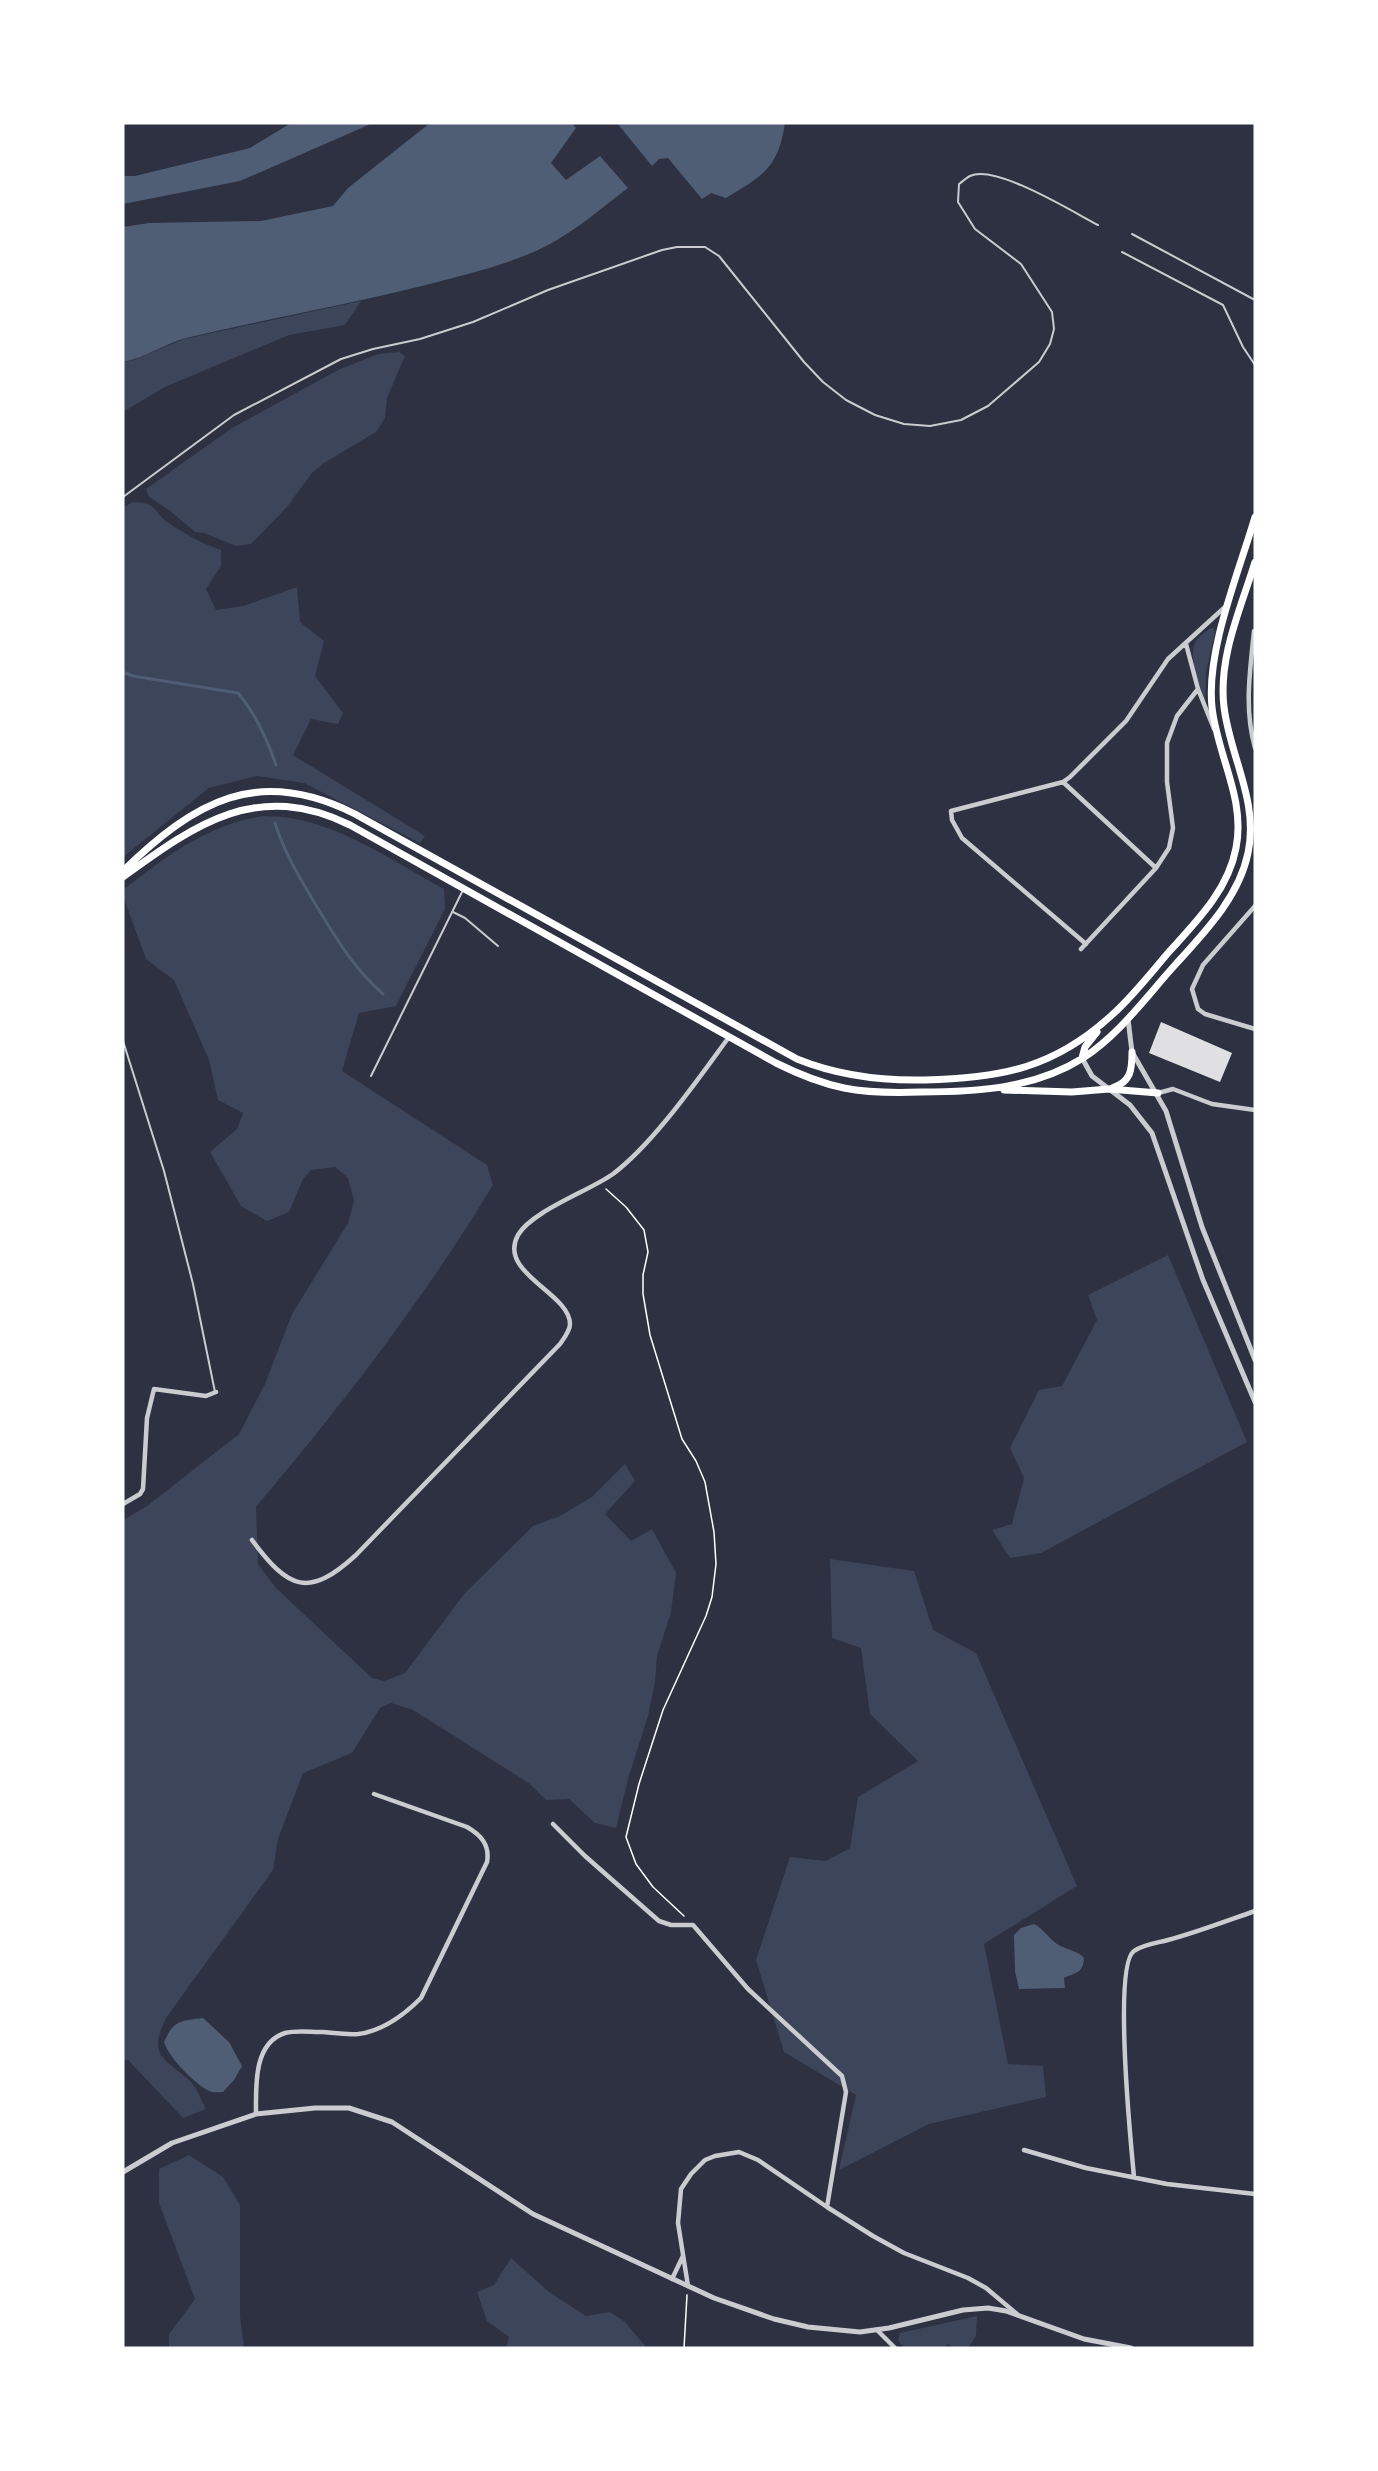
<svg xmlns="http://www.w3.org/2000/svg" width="1378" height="2471" font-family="Figtree,sans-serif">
<rect width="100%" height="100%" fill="#2d3142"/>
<path fill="#3c4559" d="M361 301 345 325 289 335 165 387 123 412V362L134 360 184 339Z
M399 352 405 356 387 398 385 418 376 432 324 463 312 473 287 507 251 544 236 546 204 533 195 532 169 510 149 497 146 489 232 428 338 370 378 354Z
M132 502C159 502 152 512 170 524 187 535 203 544 221 550V566L206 589 216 610 243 606 297 587 300 622 324 641 315 676 343 713 338 724 311 719 293 755 425 836 420 843 304 783 257 776 209 788 123 857V508Z
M1213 628 1215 632 1206 672 1205 705C1201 690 1188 657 1195 643 1198 637 1204 633 1209 629Z
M264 816C331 816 387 858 444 889L445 909 396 1006 359 1013 342 1071 487 1165 493 1185C424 1299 342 1405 256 1507L258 1564 276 1588 372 1678 384 1681 405 1673 464 1594 533 1526 560 1516 592 1497 625 1464 635 1481 605 1514 631 1541 652 1529 676 1573 671 1612 657 1656 655 1682 648 1716 628 1779 616 1828 595 1823 569 1799 546 1800 530 1784 413 1710 391 1703 380 1708 352 1753 303 1773 278 1839 273 1870 166 2018C148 2056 163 2057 189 2080 197 2087 201 2100 206 2109L183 2118 128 2060 123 2061V1520L147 1506 239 1434 265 1384 292 1314 348 1223 354 1201 348 1178 335 1167 311 1170 303 1179 289 1212 267 1221 241 1206 210 1152 237 1129 243 1113 218 1100 209 1060 174 980 146 959 123 896V890C167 856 208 824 264 816Z
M1168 1255 1247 1442 1041 1553 1010 1558 992 1530 1012 1524 1024 1478 1010 1448 1039 1390 1062 1386 1097 1320 1088 1295Z
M830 1559 914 1571 933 1630 976 1653 1077 1886 984 1944 1008 2064 1043 2066 1046 2097 929 2124 839 2170 856 2095 784 2052 756 1960 790 1857 826 1861 850 1848 858 1797 918 1761 870 1714 861 1648 832 1638Z
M189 2155 223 2177 240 2205V2316L244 2348H169V2334L195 2299 159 2203V2169Z
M511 2258 549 2292 586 2316 610 2312 624 2321 647 2348H506L509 2337 487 2321 477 2292 494 2285Z
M977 2316 976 2336 968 2348H954L948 2344 944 2348H904L898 2340 900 2333Z"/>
<path fill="#4f5d75" d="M291 123H373L240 181 123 204V176H135L250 148Z
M430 123H572L576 128 551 163 566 180 600 156 628 188C599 210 571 235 538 250 503 266 463 275 426 285 346 305 266 319 186 338 164 344 145 358 123 362V227L149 223 261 221 333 206 348 188Z
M617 123H785C778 168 764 175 726 198L711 193 702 199 668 158 659 159 652 166Z
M1034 1924C1044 1929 1048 1938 1057 1944 1066 1950 1077 1950 1084 1958 1083 1973 1077 1972 1064 1978L1065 1988 1019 1989 1015 1971 1014 1935 1021 1928Z
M203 2018 229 2042 242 2066 234 2080 223 2092C218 2092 212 2093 209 2091 194 2083 169 2058 164 2042 174 2020 180 2021 203 2018Z"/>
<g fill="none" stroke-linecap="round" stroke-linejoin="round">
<path stroke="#4f5d75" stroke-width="3" d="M123 672 133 676 238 693C256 714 267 739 276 765
M275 823C284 852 299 876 314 902 335 936 352 967 383 994"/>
</g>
<path fill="#e0e0e3" d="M1161 1022 1232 1053 1220 1082 1149 1053Z"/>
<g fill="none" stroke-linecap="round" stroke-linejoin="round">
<path stroke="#fff" stroke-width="1.5" d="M606 1189 626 1207 644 1230 648 1252 643 1275V1294L650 1335 682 1439 696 1461 705 1482 714 1532 716 1564 712 1597 706 1616 663 1710 639 1784 626 1837 636 1864 653 1887 684 1916
M684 2348 687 2295"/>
<path stroke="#caccd0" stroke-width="2" d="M1132 234 1255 300
M1122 252 1223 305 1243 347 1255 365
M123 497 234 415 341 359 373 349 420 339 473 322 548 290 662 250 677 247H705L719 256 804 362 823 382 846 400 875 415 904 424 930 426 961 420 988 406 1039 362 1050 344 1054 329 1052 312 1021 264 975 229 958 202 959 184C962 182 966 178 970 176 996 164 1073 212 1098 225
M453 912 465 918 498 946
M123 1041 164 1171 193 1284 215 1392
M371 1076 463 890"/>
<path stroke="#caccd0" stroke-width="4.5" d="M1254 631C1250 671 1244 709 1255 748
M1186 644 1198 689 1214 729
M1063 782 1156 868
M1255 906 1203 965 1192 989 1198 1009 1205 1014 1255 1029
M1086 944 962 838 952 820 951 811 1063 782 1070 777 1126 721 1168 659 1225 607
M1081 949 1156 868 1169 848 1173 828 1167 782V743L1177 716 1198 689
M1158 1093 1173 1089 1212 1104 1255 1110
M123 1504 140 1494 143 1489 147 1418 154 1389 206 1396 216 1392
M252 1540C289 1590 309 1598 356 1555L560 1344C564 1338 570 1331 570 1324 570 1293 497 1273 518 1235 532 1211 589 1191 613 1174 654 1143 698 1079 729 1037
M553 1824 585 1856 659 1921 671 1925H693L748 1989 842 2076 846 2092 827 2207
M256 2114C256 2087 253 2043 285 2033 296 2030 310 2032 322 2032 334 2033 347 2035 358 2034 383 2031 404 2015 421 1998L487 1862C490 1845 481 1835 467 1827L374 1794
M1024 2150 1086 2168 1167 2184 1255 2194
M1134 2177C1131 2145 1113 1965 1134 1951 1144 1944 1157 1943 1168 1940 1198 1932 1226 1921 1255 1911
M672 2279 683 2256
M688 2286 678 2223 681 2189 691 2174 705 2160 715 2156 739 2152 758 2160 827 2207 873 2236 904 2253 968 2278 986 2288 1017 2314
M877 2330 895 2348"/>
<path stroke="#caccd0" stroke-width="5" d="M1128 1019 1132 1052 1166 1111 1202 1227 1255 1360
M1082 1058 1092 1076 1130 1105 1152 1133 1203 1280 1255 1402
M123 2172 172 2143 256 2114 315 2108H349L392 2122 533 2214 714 2298 774 2319 808 2327 860 2332 889 2328 963 2310 988 2308 1006 2311 1084 2339 1131 2348"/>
<path stroke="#fff" stroke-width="7" d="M123 871C195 801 258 765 355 814L797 1059C839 1076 880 1081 925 1080 1002 1078 1055 1068 1113 1014 1133 996 1150 974 1168 953 1195 923 1228 891 1236 848 1246 799 1217 755 1212 707 1206 650 1239 572 1255 517
M123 877C197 823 258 780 350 825L776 1063C798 1074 820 1083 844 1088 869 1093 895 1093 921 1092 976 1092 1034 1089 1083 1058 1119 1035 1146 997 1175 965 1205 932 1239 897 1248 853 1259 801 1230 757 1224 707 1218 657 1241 608 1255 562
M1082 1058 1085 1047 1097 1032
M1112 1088C1131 1082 1132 1070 1132 1052
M1004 1090 1072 1092 1109 1089 1158 1093"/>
</g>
<rect width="1378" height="2471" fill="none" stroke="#ffffff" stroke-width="249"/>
</svg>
